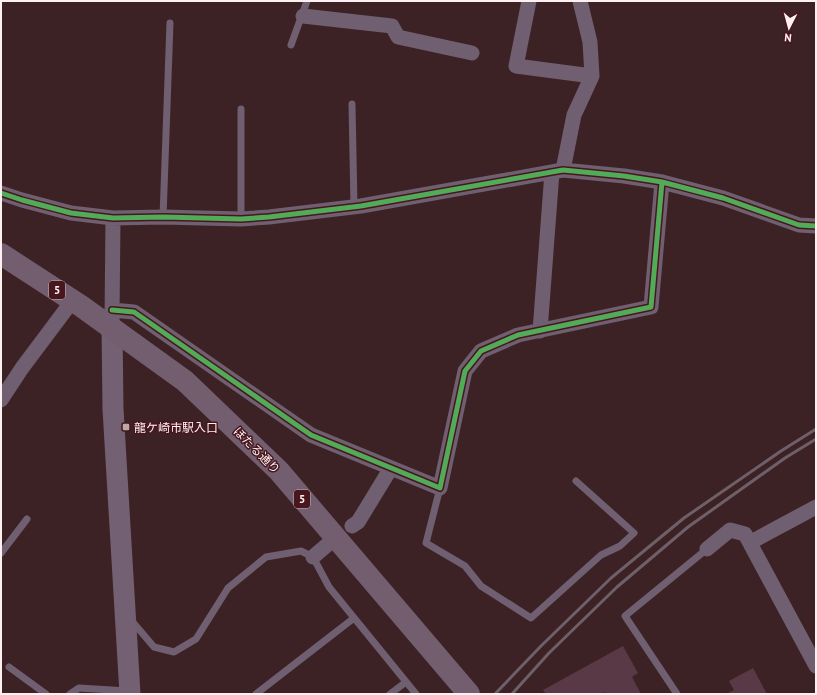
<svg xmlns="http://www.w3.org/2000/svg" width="817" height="695" font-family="'PT Sans','Noto Sans JP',sans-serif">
<rect width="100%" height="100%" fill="#3c2225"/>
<path fill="#593945" d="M623 646 638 673 632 677 641 694H605L604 692 600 694H546L543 690Z
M753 668 767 694H726L734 690 729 681Z"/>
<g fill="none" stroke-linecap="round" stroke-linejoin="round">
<path stroke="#6f5f70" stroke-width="7" d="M291 45 307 1
M352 104 354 207
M163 217 170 23
M241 219V109
M440 488 426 543 465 566 481 586 531 618 601 555 620 546 634 533 576 481
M1 553 27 519
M131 620 154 647 174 652 196 639 228 588 266 557 301 551 313 557 329 587 416 694
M9 667 46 694
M70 694 79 688 128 691
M256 694 354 618
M390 694 406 682
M677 694 625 616 707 549"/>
<path stroke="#6f5f70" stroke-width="15" d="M529 1 516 66 592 76
M303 16 392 26 398 37 472 53
M563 170 574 115 592 76 590 42 580 1
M1 193 22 200 71 213 113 218 163 217 241 219 269 217 361 206 563 170 624 176 662 182 723 198 799 225 816 226
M112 310 134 312 311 435 440 488 465 371 481 351 518 335 651 307 662 182
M112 319 113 218
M540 331 552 172
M1 400 22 368 73 300
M352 526 358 522 391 468
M751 542 816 507
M707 549 730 530 745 534 816 666
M313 557 327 545"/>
<path stroke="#746073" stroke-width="21" d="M112 327 113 409 130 694"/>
<path stroke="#735e70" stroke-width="22" d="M1 254 81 306 185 381 279 471 469 694"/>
<path stroke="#6f5f69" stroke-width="3" d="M495 694 541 646 611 578 684 518 781 451 816 429
M512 694 549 653 617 587 688 527 785 458 816 439"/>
<g stroke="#47171d" stroke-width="8">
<path id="cycleway" d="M1 193 22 200 71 213 113 218 163 217 241 219 269 217 361 206 563 170 624 176 662 182 723 198 799 225 816 226
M112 310 134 312 311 435 440 488 465 371 481 351 518 335 651 307 662 182"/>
</g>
<use href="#cycleway" stroke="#51ab58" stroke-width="5"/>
</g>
<rect fill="#bba9aa" stroke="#47171d" stroke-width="1.5" x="122" y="423" width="8" height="8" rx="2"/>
<g text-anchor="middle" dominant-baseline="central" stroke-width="3" stroke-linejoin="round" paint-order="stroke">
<g fill="#47171d" stroke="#c8b0b2" stroke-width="1">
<rect x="49" y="281" width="16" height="18" rx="3"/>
<rect x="294" y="490" width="16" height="18" rx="3"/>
</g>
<g font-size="11" font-weight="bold" fill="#fff1f2">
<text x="57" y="290">5</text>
<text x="302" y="499">5</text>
</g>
<g font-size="12" fill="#fff1f2" stroke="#47171d" text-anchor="start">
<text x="134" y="427">龍ケ崎市駅入口</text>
</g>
<g font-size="12" fill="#fff1f2" stroke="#47171d">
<text transform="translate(257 450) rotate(45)">ほたる通り</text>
</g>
</g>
<rect width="817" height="695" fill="none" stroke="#fff1f2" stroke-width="4"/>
<g transform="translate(789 28) rotate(186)" stroke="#47171d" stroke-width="3" paint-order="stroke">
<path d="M0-3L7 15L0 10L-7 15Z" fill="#fff1f2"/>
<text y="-6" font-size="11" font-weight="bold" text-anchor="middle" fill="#fff1f2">N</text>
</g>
</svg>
